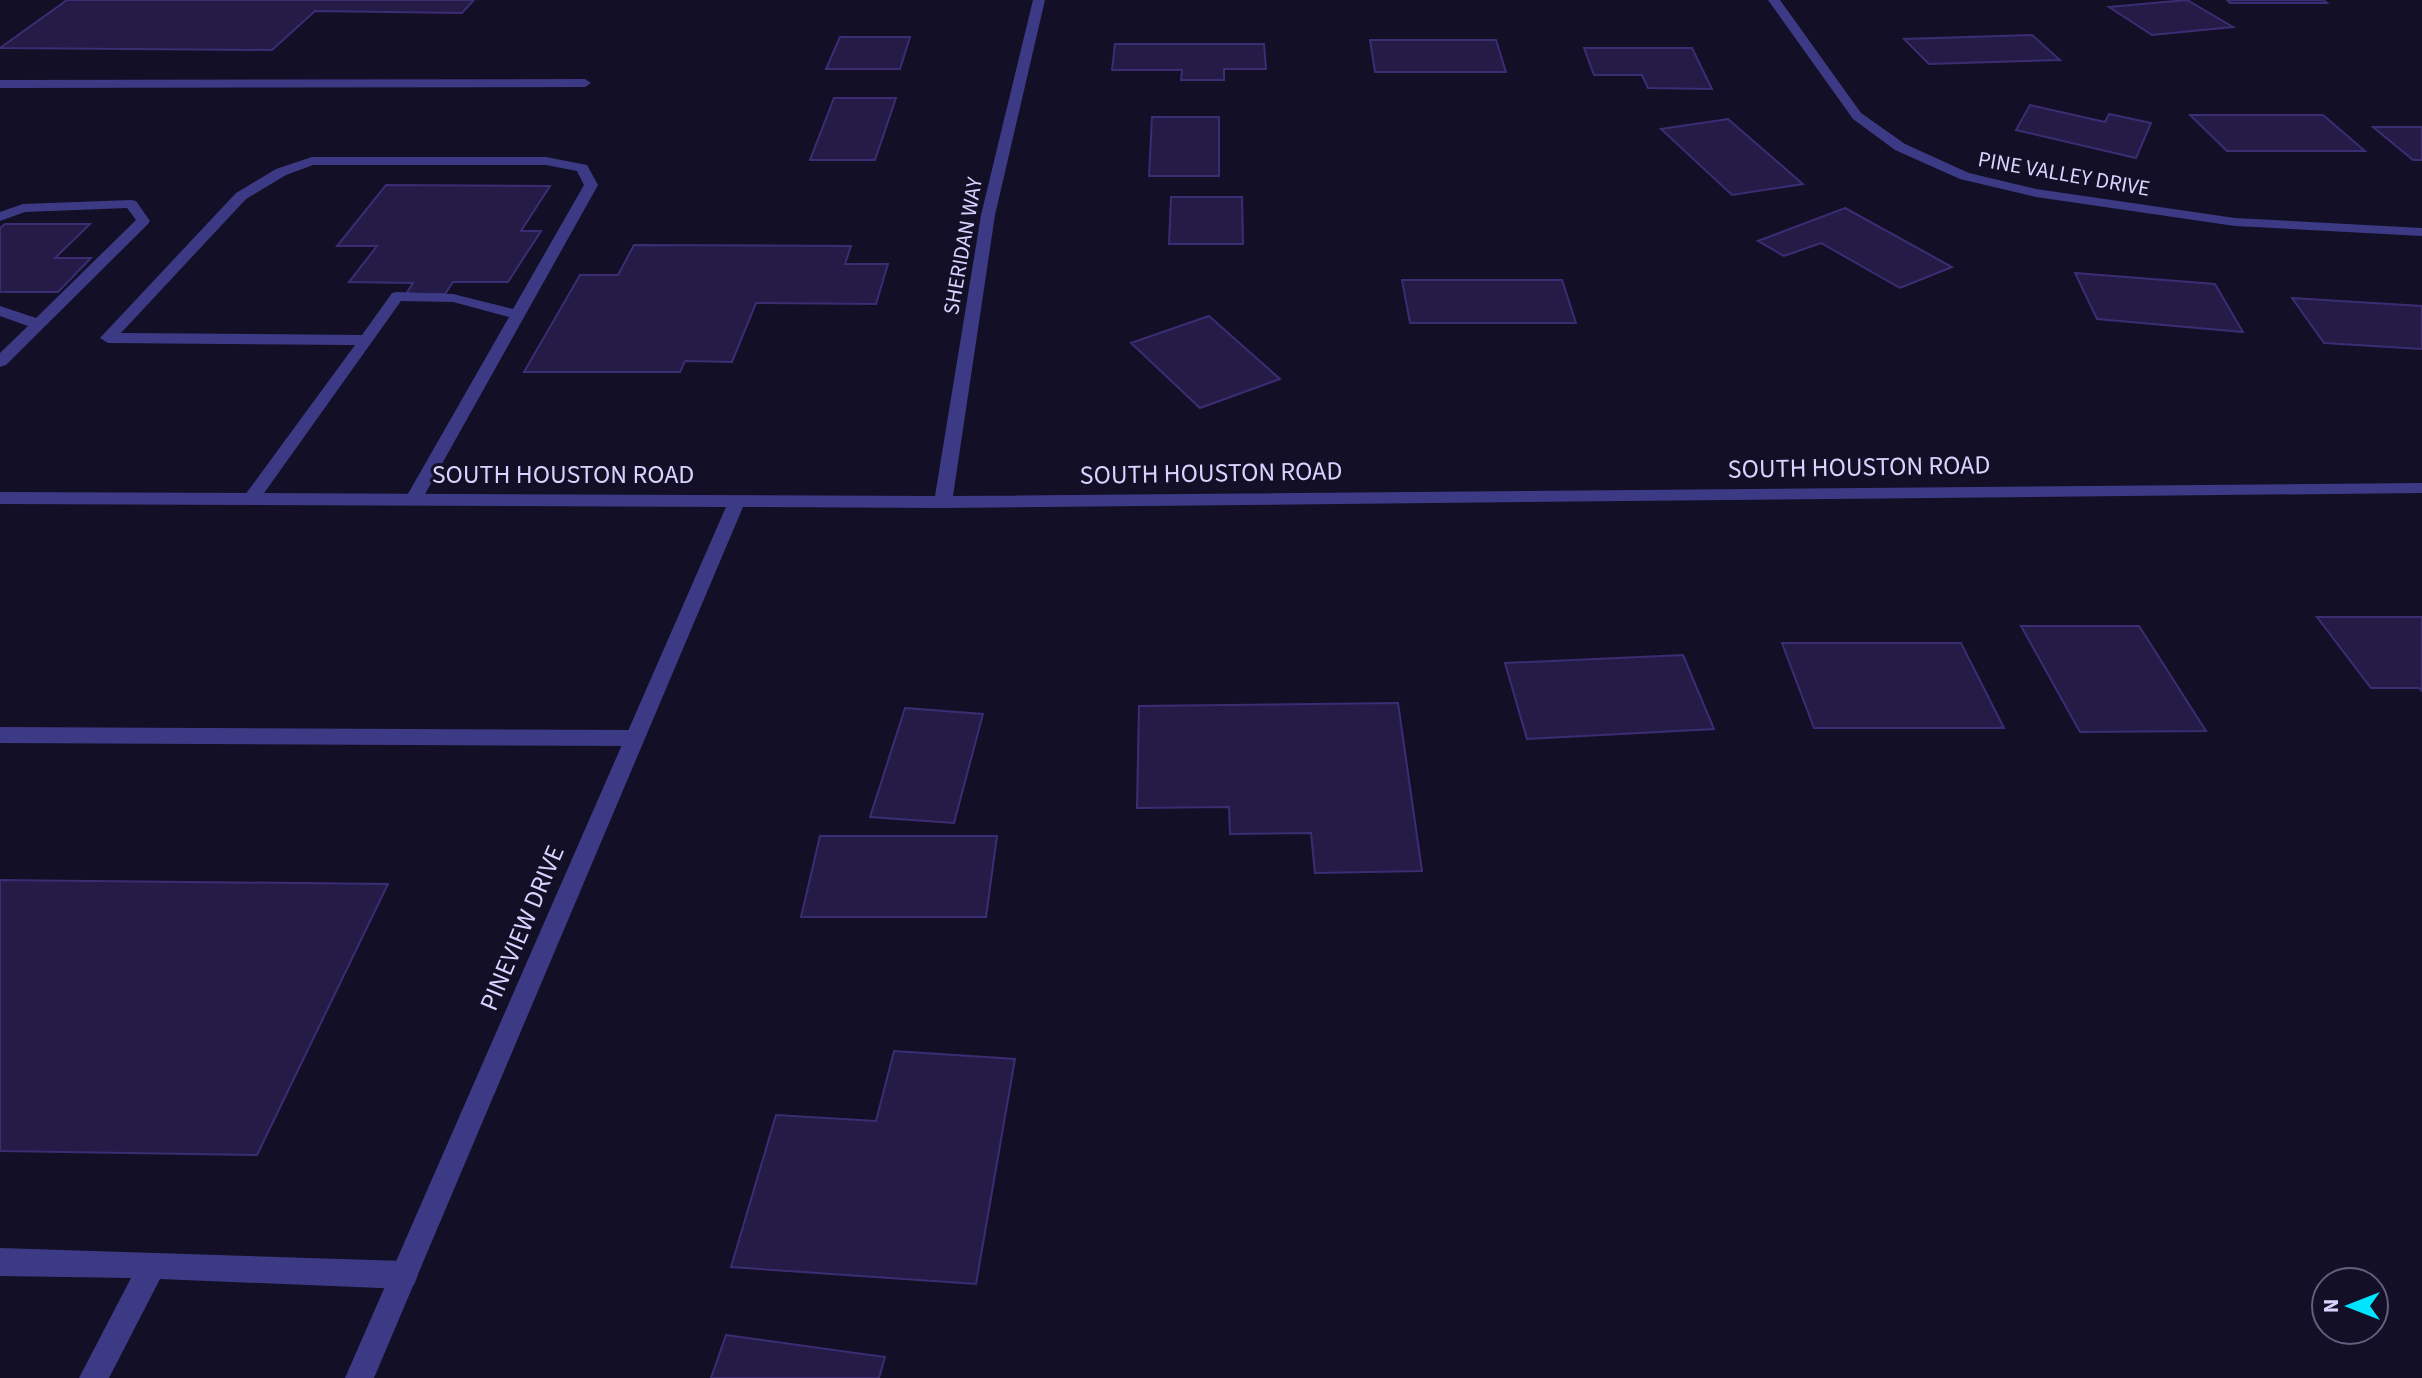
<svg xmlns="http://www.w3.org/2000/svg" width="2422" height="1378" font-family="'Source Sans 3',sans-serif">
<rect width="100%" height="100%" fill="#130f26"/>
<path fill="#241b47" stroke="#3b2d73" stroke-width="2" d="M67 0H474L462 13 315 11 272 50 0 48Z
M2187 0 2233 27 2152 35 2109 7Z
M2227 0H2323L2327 3H2230Z
M2032 35 2060 60 1929 64 1904 39Z
M840 37H910L900 69H826Z
M1370 40H1496L1506 72H1375Z
M1115 44H1264L1266 69H1224V80H1181L1182 70H1112Z
M1584 48H1692L1712 89 1648 88 1642 75H1594Z
M834 98H896L875 160H810Z
M2030 105 2105 122 2109 114 2151 123 2136 158 2016 130Z
M2190 115H2323L2365 151H2227Z
M1152 117H1219V176H1149Z
M1728 119 1803 184 1732 195 1661 129Z
M2373 127H2422V160H2413Z
M386 185 550 186 521 231H541L508 282H453L445 294H406L413 283 349 282 377 246H337Z
M1171 197H1242L1243 244H1169Z
M1845 208 1952 267 1900 288 1821 243 1784 256 1758 241Z
M5 224H90L55 258H91L58 292H0V228Z
M634 245 851 246 845 264H888L876 304 756 303 732 362 685 361 680 372H524L580 275H618Z
M2075 273 2215 284 2243 332 2097 319Z
M1402 280H1562L1576 323H1410Z
M2292 298 2422 306V349L2324 343Z
M1209 316 1280 379 1200 408 1131 343Z
M2317 617H2422V691L2419 688H2371Z
M2021 626H2139L2206 731 2080 732Z
M1782 643H1961L2004 728H1814Z
M1683 655 1714 729 1527 739 1505 663Z
M1398 703 1422 871 1315 873 1311 833 1230 834 1229 807 1137 808 1139 706Z
M905 708 983 714 954 823 870 817Z
M820 836H997L986 917H801Z
M0 880 388 884 257 1155 0 1151Z
M894 1051 1015 1059 976 1284 731 1267 776 1115 876 1121Z
M726 1335 885 1357 879 1378H711Z"/>
<g fill="none" stroke-linecap="round" stroke-linejoin="round">
<path fill="#3d3a85" fill-rule="evenodd" d="M0 80 585 79 591 83 585 87 0 88Z
M312 157H546L587 165 598 185 420 503 414 505 405 499 509 317 453 302 401 301 257 503 251 505 242 499 355 345 108 343 100 338 236 193 276 169ZM313 165H546L577 171 584 185 513 309 453 294 397 292 392 293 362 335 121 333 246 199 286 175Z
M131 200 136 201 150 221 148 224 6 365 0 367V353L28 326 0 316V306L36 318 136 220 127 208 25 212 0 221V212L23 204Z
M0 727 634 730 641 733 644 738 641 743 634 746 0 743Z
M0 1248 404 1261 414 1265 418 1275 414 1285 404 1289 160 1279 109 1378H79L131 1278 0 1276Z"/>
<path fill="#3d3a85" fill-rule="evenodd" d="M1033 0H1045L995 215 953 496 2422 483V493L943 508 743 507 374 1378H345L726 507 0 504V492L935 496 981 215Z
M1768 0H1780L1861 113 1905 144 1969 173 2036 189 2235 218 2422 228V236L2235 226 2036 197 1960 179 1895 150 1853 119Z"/>
</g>
<g text-anchor="middle" dominant-baseline="central" stroke-width="6" stroke-linejoin="round" paint-order="stroke">
<g font-size="22" fill="#d9d4ff" stroke="#130f26">
<text transform="translate(2064 174) rotate(10)">PINE VALLEY DRIVE</text>
<text transform="translate(963 246) rotate(-80)">SHERIDAN WAY</text>
</g>
<g font-size="26" fill="#d9d4ff" stroke="#130f26">
<text transform="translate(1859 467) rotate(-1)">SOUTH HOUSTON ROAD</text>
<text transform="translate(1211 473) rotate(-1)">SOUTH HOUSTON ROAD</text>
<text x="563" y="474">SOUTH HOUSTON ROAD</text>
<text transform="translate(522 928) rotate(-67)">PINEVIEW DRIVE</text>
</g>
</g>
<g transform="translate(2350 1306) rotate(270)"><circle r="38" fill="#130f26" stroke="#625e7d" stroke-width="2"/>
<path d="M0-6L14 30L0 20L-14 30Z" fill="#00e5ff"/>
<text y="-12" font-size="22" font-weight="bold" text-anchor="middle" fill="#d9d4ff">N</text>
</g>
</svg>
